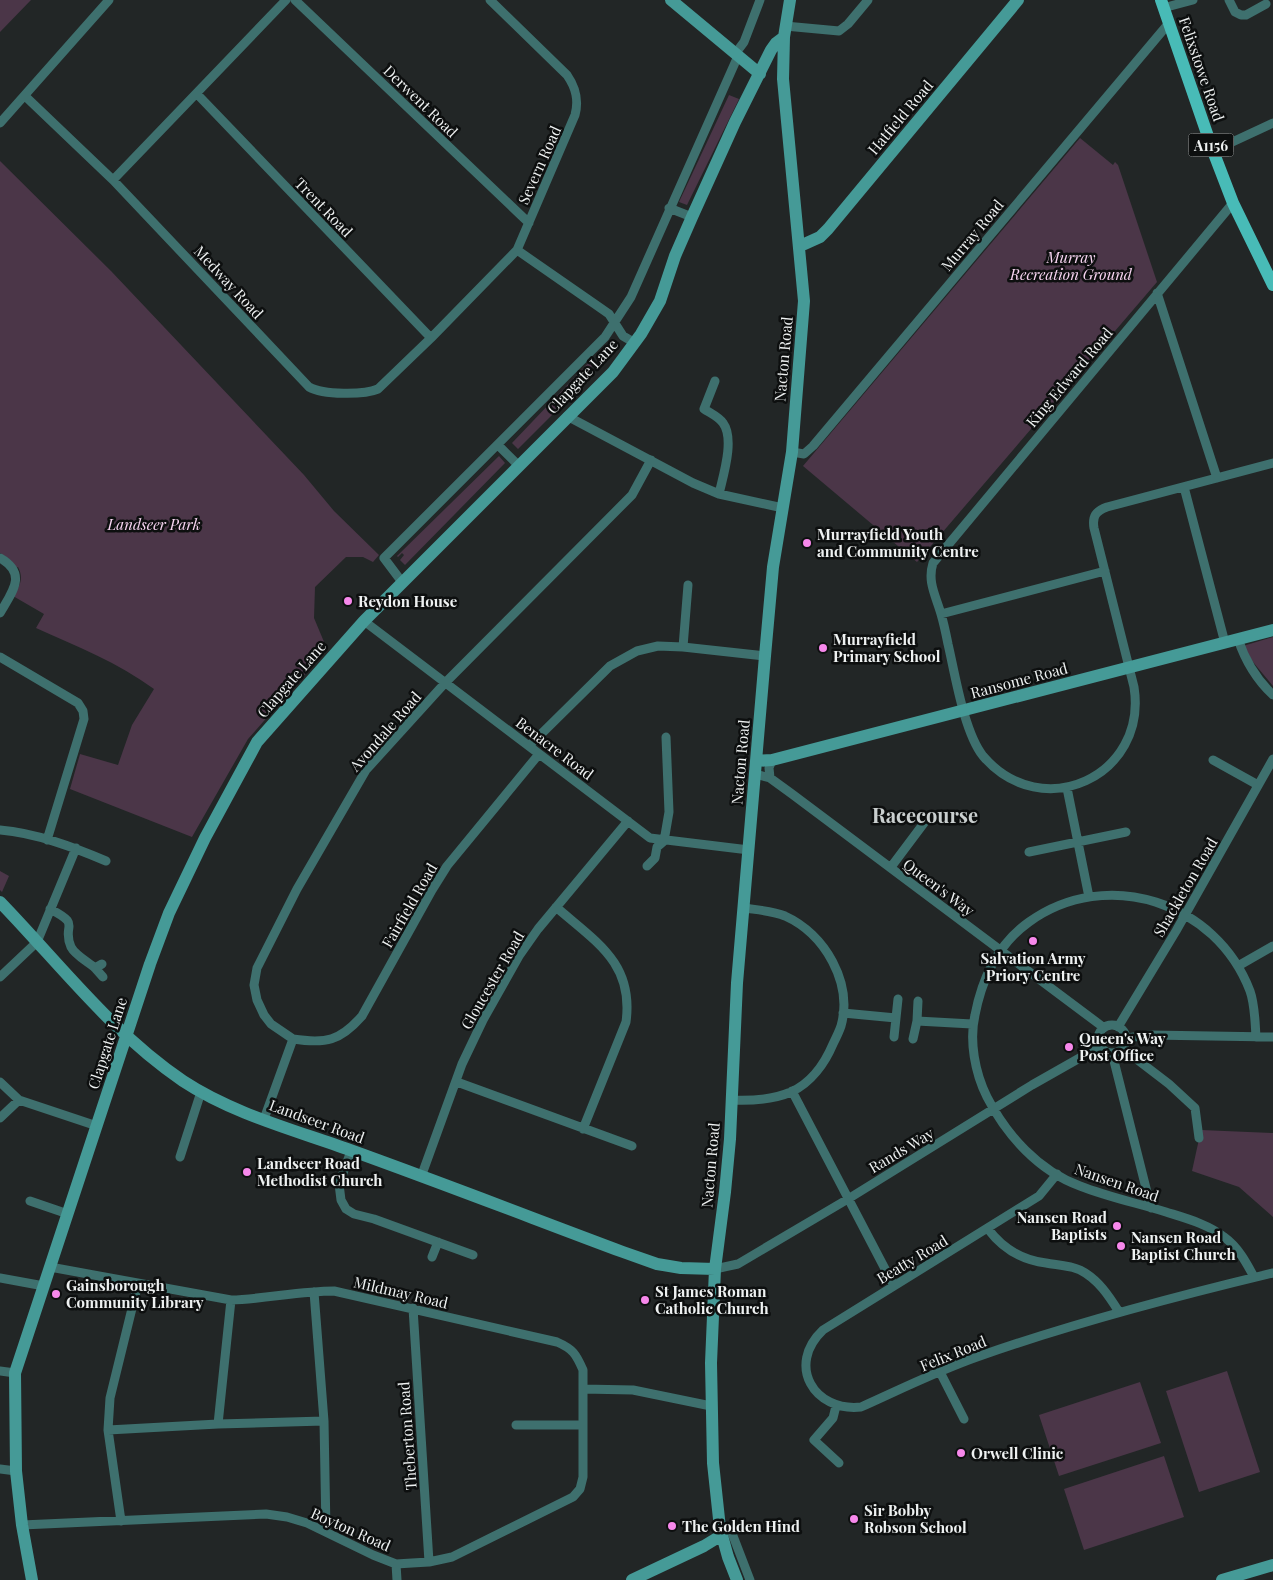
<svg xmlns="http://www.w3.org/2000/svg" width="1273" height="1580" font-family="'Playfair Display',serif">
<rect width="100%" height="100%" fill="#222626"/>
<path fill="#4b3648" d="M0 0H31L0 32Z
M729 95 739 99 687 205 679 202Z
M1080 138 1113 165 1115 162 1118 165 1157 282 917 562 803 466Z
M0 161 111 271 304 475 334 511 379 555 373 562 363 557H346L315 587 314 618 327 649 248 739 192 837 70 789 80 754 118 765 132 725 154 689C117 662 78 647 36 628L44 614 13 596C20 586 24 578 18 567L15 569 9 559 0 553Z
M592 359 591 376 518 449 512 443Z
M499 456 505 463 405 565 400 560 404 555 402 553 398 557 397 556Z
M1273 637V686L1253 662 1243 646Z
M0 871 9 876 2 892 0 890Z
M1201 1130 1273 1133V1217L1239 1187 1192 1171Z
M1227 1371 1260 1472 1199 1492 1166 1391Z
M1140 1382 1161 1443 1059 1476 1039 1415Z
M1164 1456 1184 1517 1084 1550 1064 1489Z"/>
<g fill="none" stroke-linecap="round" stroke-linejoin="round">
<path stroke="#3e706e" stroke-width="9" d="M295 0 529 223
M1229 0 1235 12 1241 15H1246L1266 4
M1163 8 1193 0
M785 26 839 31 848 24 868 0
M735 54 744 42 760 0
M197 94 431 338
M25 96 113 180 309 387C323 395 364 395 378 389L431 338 517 250 575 115C579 100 576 88 567 75L490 0
M0 123 109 0
M1213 151 1273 123
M113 180 286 0
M1233 203 933 563C927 582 936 596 941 614 944 624 946 634 948 644 955 674 964 732 983 756 1042 825 1148 776 1134 687L1094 528C1092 516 1096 511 1107 507L1273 463
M669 208 692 217
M517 250 599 307 609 314 623 336 635 343
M1157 293 1217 478
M715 381 704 409C710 413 719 417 723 423 735 439 723 476 719 494
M567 416 693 483 719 494 783 508
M498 445 518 465
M792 452 804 454 813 446 1169 23
M1184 487 1225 643
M0 558C28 574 12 592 0 613
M402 582 384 558 605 337 631 297 738 56
M941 614 1105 571
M364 621 650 838 749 850
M1238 639C1245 660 1257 680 1273 695
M683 647 688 585
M0 657 78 703 83 711 84 719 47 840
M529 746 610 666 637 651 658 646 683 647 765 656
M1213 760 1258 785
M755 774 770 778 792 794 1103 1027
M770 778 769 768 772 760
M1067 788 1089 897
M0 830C36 833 73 847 106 861
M1029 852 1126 832
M647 866 655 858 657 847 664 841 669 812 666 737
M891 867 924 823
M556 907C596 942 634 963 626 1022L583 1129
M50 909C83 926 61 924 71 947 75 955 88 962 95 968L102 964
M1238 966 1273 946
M95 968 103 977
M0 977 37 942 76 848
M843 1013 896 1018
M917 1021 918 1001
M1098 1039a14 14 0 1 1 28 0a14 14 0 1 1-28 0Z
M1118 1027 1176 931 1273 759
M894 1037 898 999
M1126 1038 1150 1035 1273 1037
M293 1039C326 1044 340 1041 362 1016L432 890 447 866 539 754
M913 1039 917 1021 972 1024
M1122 1048 1169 1084 1195 1108 1199 1138
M1112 1053 1151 1208
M0 1082 19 1100 97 1126
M457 1082 632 1146
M792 1091 894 1286
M731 1100C752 1101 772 1100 791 1092 811 1083 825 1063 833 1044 836 1038 839 1032 841 1026 853 983 825 934 785 916 773 911 758 910 744 908
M0 1118 19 1100
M264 1119 293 1039 271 1024 264 1015 257 1000 254 985 257 968 297 889 366 770 445 683 632 495 651 460
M351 1151 339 1184 341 1200 346 1209 354 1214 374 1219 473 1255
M180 1157 201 1092
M1057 1174 1039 1196 823 1330C786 1365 814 1412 861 1407 899 1390 937 1371 977 1357 1073 1323 1173 1297 1273 1273
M421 1177 462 1064 483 1020 519 956 538 929 628 821
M30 1201 68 1214
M988 1229C1003 1249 1021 1260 1046 1263 1057 1265 1069 1265 1080 1270 1098 1279 1109 1296 1119 1312
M432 1257 438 1242
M715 1269 738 1264 848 1199 1032 1085 1099 1047
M1254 1277C1246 1262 1238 1247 1224 1237 1208 1224 1185 1218 1166 1212 1137 1203 1108 1197 1080 1186 1039 1171 1007 1136 987 1097 975 1073 969 1041 975 1015 982 979 998 944 1029 922 1107 866 1216 902 1250 991 1255 1005 1255 1022 1256 1037
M0 1278 44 1286
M314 1292 324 1421 326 1531
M413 1308 429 1562
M0 1371 15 1373
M940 1372 964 1419
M583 1389 633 1390 711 1406
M836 1406 833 1418 814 1440 839 1463
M218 1424 231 1300
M516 1425H583
M108 1430 218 1424 324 1421
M0 1469 16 1471
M121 1521 108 1430 110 1398 138 1284
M22 1525 266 1514 287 1517 307 1523 373 1555 396 1564 412 1563 429 1562 452 1557 573 1497 580 1489 583 1477V1370C576 1354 573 1349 557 1342L334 1291C300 1291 265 1299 231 1300L50 1267
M720 1528H730L750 1580
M396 1564 397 1580"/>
<path stroke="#459a97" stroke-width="12" d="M671 0 760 74
M800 246 820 237 828 229 1018 0
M756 761 772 760 1273 630
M0 902C59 963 112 1033 183 1081 233 1114 295 1130 350 1150 442 1183 532 1218 623 1252L657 1264 681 1268 715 1269
M32 1580 22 1525 16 1471 15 1373 150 964 169 913 205 838 257 742 364 621 613 372 641 334 660 301 675 256 692 217 735 122 771 50 776 43 784 37
M632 1580 704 1546 722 1535
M737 1580 728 1557 720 1528 713 1463 711 1363 715 1269 725 1192 730 1139 737 983 765 656 773 567 792 452 804 301 783 79 784 37 790 0
M1222 1580 1273 1565"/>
<path stroke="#48bbb7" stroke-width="12" d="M1161 0 1213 151 1233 203 1273 285"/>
</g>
<g fill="#f788eb" stroke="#0d0f0f" stroke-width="2">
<circle cx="807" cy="543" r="5"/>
<circle cx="348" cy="601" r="5"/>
<circle cx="823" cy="648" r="5"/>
<circle cx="1033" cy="941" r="5"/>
<circle cx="1069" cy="1047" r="5"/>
<circle cx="247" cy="1172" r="5"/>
<circle cx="1117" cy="1226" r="5"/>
<circle cx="1121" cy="1246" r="5"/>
<circle cx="56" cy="1294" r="5"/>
<circle cx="645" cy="1300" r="5"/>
<circle cx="961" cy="1453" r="5"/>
<circle cx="854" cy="1519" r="5"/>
<circle cx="672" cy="1526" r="5"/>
</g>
<g text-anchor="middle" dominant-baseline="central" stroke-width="5" stroke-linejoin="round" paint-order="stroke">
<rect fill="#0d0f0f" stroke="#aaadad" stroke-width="1" x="1188.5" y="133.5" width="45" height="23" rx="4"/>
<g font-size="14" font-weight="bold" fill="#eef1f1">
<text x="1211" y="145">A1156</text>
</g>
<g font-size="15" fill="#eef1f1" stroke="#0d0f0f">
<text transform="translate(1202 69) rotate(71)">Felixstowe Road</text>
<text transform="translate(421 101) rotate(44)">Derwent Road</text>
<text transform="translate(900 117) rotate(-50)">Hatfield Road</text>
<text transform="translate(539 165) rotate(-66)">Severn Road</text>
<text transform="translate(324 207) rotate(46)">Trent Road</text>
<text transform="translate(972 235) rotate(-50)">Murray Road</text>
<text transform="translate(229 282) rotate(47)">Medway Road</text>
<text transform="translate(783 359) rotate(-85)">Nacton Road</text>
<text transform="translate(582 376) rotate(-47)">Clapgate Lane</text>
<text transform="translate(1069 377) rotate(-50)">King Edward Road</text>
<text transform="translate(291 679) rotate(-49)">Clapgate Lane</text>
<text transform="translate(1019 680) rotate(-15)">Ransome Road</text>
<text transform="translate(385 731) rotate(-49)">Avondale Road</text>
<text transform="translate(555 748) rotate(37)">Benacre Road</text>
<text transform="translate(740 762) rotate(-85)">Nacton Road</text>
<text transform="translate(939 887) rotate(37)">Queen's Way</text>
<text transform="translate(1185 887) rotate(-60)">Shackleton Road</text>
<text transform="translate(409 905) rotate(-60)">Fairfield Road</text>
<text transform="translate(492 980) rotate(-60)">Gloucester Road</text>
<text transform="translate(107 1043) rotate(-72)">Clapgate Lane</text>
<text transform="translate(317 1121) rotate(20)">Landseer Road</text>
<text transform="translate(901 1150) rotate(-31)">Rands Way</text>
<text transform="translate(710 1165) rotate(-85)">Nacton Road</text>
<text transform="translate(1117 1182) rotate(19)">Nansen Road</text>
<text transform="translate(912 1259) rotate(-31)">Beatty Road</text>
<text transform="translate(401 1292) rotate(13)">Mildmay Road</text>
<text transform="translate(953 1353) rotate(-22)">Felix Road</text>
<text transform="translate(407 1436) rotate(-94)">Theberton Road</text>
<text transform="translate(351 1529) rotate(24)">Boyton Road</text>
</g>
<g font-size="15" font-style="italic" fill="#f9d6f3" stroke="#0d0f0f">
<text x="1071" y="257">Murray<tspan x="1071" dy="17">Recreation Ground</tspan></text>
<text x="154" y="524">Landseer Park</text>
</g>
<g font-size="15" font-weight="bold" fill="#eef1f1" stroke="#0d0f0f" text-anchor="start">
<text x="817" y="534">Murrayfield Youth<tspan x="817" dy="17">and Community Centre</tspan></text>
<text x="358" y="601">Reydon House</text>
<text x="833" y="639">Murrayfield<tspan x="833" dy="17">Primary School</tspan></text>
<text x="1033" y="958" text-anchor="middle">Salvation Army<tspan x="1033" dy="17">Priory Centre</tspan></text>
<text x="1079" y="1038">Queen's Way<tspan x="1079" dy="17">Post Office</tspan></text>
<text x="257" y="1163">Landseer Road<tspan x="257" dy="17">Methodist Church</tspan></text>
<text x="1107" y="1217" text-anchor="end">Nansen Road<tspan x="1107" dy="17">Baptists</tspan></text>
<text x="1131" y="1237">Nansen Road<tspan x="1131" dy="17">Baptist Church</tspan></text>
<text x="66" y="1285">Gainsborough<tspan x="66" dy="17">Community Library</tspan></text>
<text x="655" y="1291">St James Roman<tspan x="655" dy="17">Catholic Church</tspan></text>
<text x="971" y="1453">Orwell Clinic</text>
<text x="864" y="1510">Sir Bobby<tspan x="864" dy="17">Robson School</tspan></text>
<text x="682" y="1526">The Golden Hind</text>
</g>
<g font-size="20" font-weight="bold" fill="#cacfcf" stroke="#0d0f0f">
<text x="925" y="814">Racecourse</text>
</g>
</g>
</svg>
